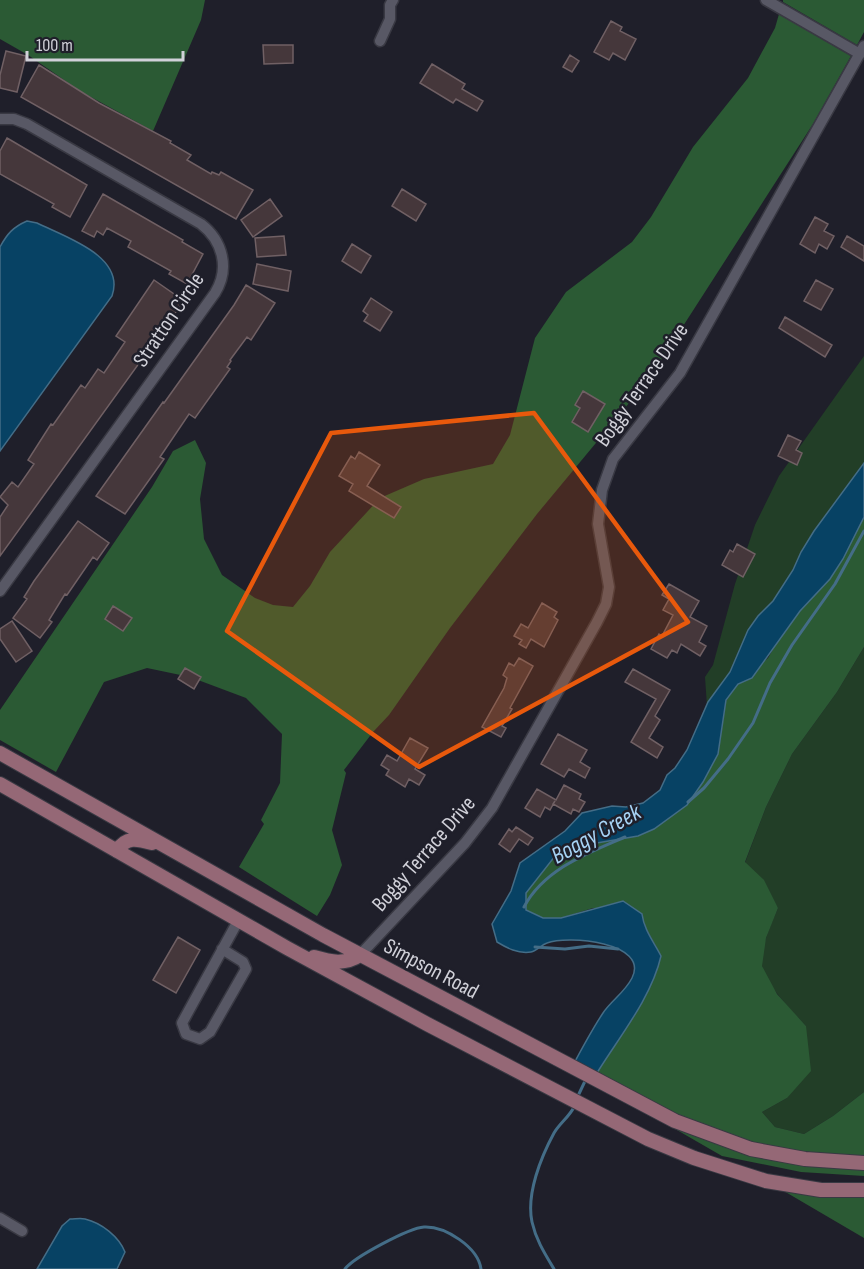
<svg xmlns="http://www.w3.org/2000/svg" width="864" height="1269" font-family="'Sofia Sans Condensed',sans-serif">
<rect width="100%" height="100%" fill="#1f1f2a"/>
<path fill="#223e27" d="M864 356V463L801 552 793 570 773 601 758 616 739 650 730 672 707 706 705 677 713 665 735 584 755 525 779 476Z
M864 647V1092L833 1116 804 1134 775 1127 762 1112 787 1098 806 1026C794 1013 766 985 762 966 759 949 772 923 778 908L745 863 766 807 792 754 837 692Z"/>
<path fill="#2b5a34" d="M0 0H205L201 20 153 131 80 91 28 55 0 39Z
M783 0H864V32L857 45 783 2Z
M779 14 851 56 813 124 649 379 537 514 450 628 389 715 373 732 344 770 346 773 332 830 342 865 330 895 317 916 239 867 264 824 261 820 280 783 282 734 246 698 190 677 147 668 104 682 56 772 0 740V710L152 487 173 451 195 440 206 463 200 499 204 539 222 575 255 598 273 605 293 607 310 586 330 552 380 498 424 479 493 464 510 435 535 338 566 292 632 242 651 217 693 147 748 78 775 28Z
M864 517V647L837 692 792 754 766 807 745 862 764 880 778 908 766 938 762 966 777 994 806 1026 811 1071 787 1098 762 1112 775 1127 804 1134 833 1116 864 1092V1176L801 1172 722 1156 592 1081 605 1059 657 948 643 923 642 914 593 908 561 918H543L526 910V893L555 856 579 846 638 836 654 829 687 805 703 782 718 754 726 701 738 684 768 658 780 637 800 611 830 579 843 559Z
M758 1176 798 1183 864 1188V1238Z"/>
<path fill="#074264" stroke="#446d87" stroke-width="1.5" d="M27 221 37 223C65 237 126 256 112 296L0 451V247C7 234 13 227 27 221Z
M864 463V517L843 559 830 579 800 611 752 678 738 684 726 700 718 754 703 782 687 805 654 829 638 836 579 846 555 856 526 893V910L543 918H561L623 901 642 914C644 930 654 942 661 956 651 1000 615 1042 592 1081L571 1069C581 1050 591 1031 603 1013 611 1001 625 992 632 978 650 942 567 935 547 943 541 945 537 951 531 952 518 954 507 948 497 942L492 924 511 891 520 863 565 831 582 813 612 806 626 807 643 803 660 790 667 775 675 768 687 750 708 702 730 672 748 630 758 616 773 601 793 570 801 552 814 531Z
M70 1219C75 1219 81 1218 85 1219 102 1223 119 1237 125 1252L117 1269H37L62 1226Z"/>
<g fill="none" stroke-linecap="round" stroke-linejoin="round">
<path stroke="#446d87" stroke-width="3" d="M688 802 704 788 728 759 753 723 770 683 792 645 835 584 864 531
M524 907C544 869 588 853 625 837
M535 947 565 949 589 946 618 949
M577 1098 586 1079
M345 1269C354 1257 409 1228 424 1227 445 1226 478 1247 481 1269
M554 1269C545 1254 536 1240 532 1222 526 1194 541 1157 554 1133 560 1123 569 1117 574 1107"/>
</g>
<path fill="#45373b" stroke="#706064" stroke-width="1.5" d="M611 21 622 27 620 31 636 39 625 60 613 53 609 60 594 52Z
M263 45H293V63L264 64Z
M6 51 26 56 17 92 0 88V75Z
M570 55 579 61 572 72 563 67Z
M432 64 465 84 462 89 483 101 477 111 456 99 453 103 420 83Z
M39 65 99 103 171 141 170 143 191 155 187 160 211 174 212 172 219 175 221 172 253 190 236 219 21 97Z
M7 138 87 185 70 217 52 207 54 204 0 174V151Z
M402 189 426 204 416 221 392 206Z
M103 194 183 240 182 242 203 254 187 284 169 274 171 271 128 247 131 241 107 228 103 235 97 231 94 237 82 231Z
M270 199 282 216 253 237 241 220Z
M815 217 828 224 824 231 834 236 827 249 819 244 815 253 800 244Z
M284 236 286 255 257 257 255 238Z
M847 236 864 246V261L841 247Z
M352 244 371 256 361 273 342 261Z
M257 264 291 271 288 291 253 284Z
M154 280 184 301 0 556V517L8 505 0 497 12 482 18 487 34 464 28 460 51 424 53 425 81 385 85 388 98 369 104 373 125 342 116 336Z
M816 280 833 289 821 310 804 301Z
M246 285 275 303 251 340 247 337 230 360 231 361 227 367 230 369 195 418 189 414 160 457 164 459 125 514 96 496 163 402 164 403 234 305Z
M371 298 392 312 380 331 364 321 368 315 363 311Z
M785 317 832 345 825 357 779 328Z
M583 391 605 404 588 432 572 422 580 408 575 405Z
M788 435 801 441 796 450 802 453 797 465 778 456Z
M359 452 380 465 367 486 401 507 394 518 349 491 353 484 339 476 351 456 355 459Z
M78 521 109 543 97 560 93 557 67 595 65 594 49 620 52 622 40 638 13 618 27 599 24 597 34 581Z
M737 544 755 554 743 577 722 565 730 550 733 552Z
M669 584 699 601 690 617 707 626 699 642 706 646 700 656 681 644 677 653 672 650 667 658 651 649 659 634 662 636 673 615 663 610 669 599 662 595Z
M542 603 557 612 554 617 558 620 544 647 531 639 526 648 519 644 522 640 514 636 521 624 528 628Z
M113 606 132 618 123 631 105 619Z
M12 621 32 651 16 662 0 639V629Z
M519 658 533 666 510 708 512 709 502 726 506 728 501 737 482 727 504 688 507 678 503 675 509 663 514 666Z
M185 668 201 677 194 689 178 679Z
M633 669 670 690 655 716 660 720 649 738 663 747 657 758 631 742 656 699 625 682Z
M558 734 587 750 580 762 590 768 585 778 569 769 564 777 541 764Z
M410 738 428 748 415 769 425 775 419 785 409 779 405 787 386 775 389 770 381 765 387 755 397 761Z
M564 785 581 794 579 799 585 802 579 812 573 809 571 814 553 804 555 801 550 810 545 807 540 817 525 808 537 789 556 800Z
M516 827 533 838 528 845 519 839 510 852 499 844 509 829 512 832Z
M178 937 200 950 176 993 153 980Z"/>
<g fill="none" stroke-linecap="round" stroke-linejoin="round">
<g stroke="#393943" stroke-width="13">
<path id="minor" d="M766 0 860 54
M380 41 390 19V5L393 0
M0 119H14L27 124 201 224C223 241 230 269 215 293L0 591
M222 949 243 962 246 969 210 1032 200 1039 186 1034 182 1023 238 921
M360 955 465 843 492 808 597 622 606 604 609 587 598 524 602 490 613 459 680 373 864 46
M0 1218 22 1231"/>
</g>
<g stroke="#393943" stroke-width="16">
<path id="major" d="M0 753 323 935 675 1121 751 1149 805 1159 864 1163
M0 784 287 948 427 1024 648 1139 694 1158 766 1181 821 1190H864
M117 851C126 836 137 839 152 843
M314 957C331 962 345 965 360 955"/>
</g>
<use href="#minor" stroke="#585865" stroke-width="10"/>
<use href="#major" stroke="#956876" stroke-width="14"/>
</g>
<path fill="#e8590c" fill-opacity="0.2" stroke="#e8590c" stroke-width="4.5" stroke-linejoin="round" d="M534 413 688 622 419 767 227 631 331 433Z"/>
<g text-anchor="middle" dominant-baseline="central" stroke-width="5" stroke-linejoin="round" paint-order="stroke">
<g font-size="22" fill="#d1d1d9" stroke="#1f1f2a">
<text transform="translate(169 320) rotate(-56)">Stratton Circle</text>
<text transform="translate(642 385) rotate(-55)">Boggy Terrace Drive</text>
<text transform="translate(424 854) rotate(-49)">Boggy Terrace Drive</text>
<text transform="translate(431 969) rotate(28)">Simpson Road</text>
</g>
<g font-size="24" font-style="italic" fill="#a7d3f5" stroke="#1f1f2a">
<text transform="translate(596 834) rotate(-29)">Boggy Creek</text>
</g>
</g>
<path d="M27 51v9h156v-9" fill="none" stroke="#d1d1d9" stroke-width="3"/>
<text x="36" y="51" font-size="18" fill="#d1d1d9" stroke="#1f1f2a" stroke-width="4.5" paint-order="stroke">100 m</text>
</svg>
